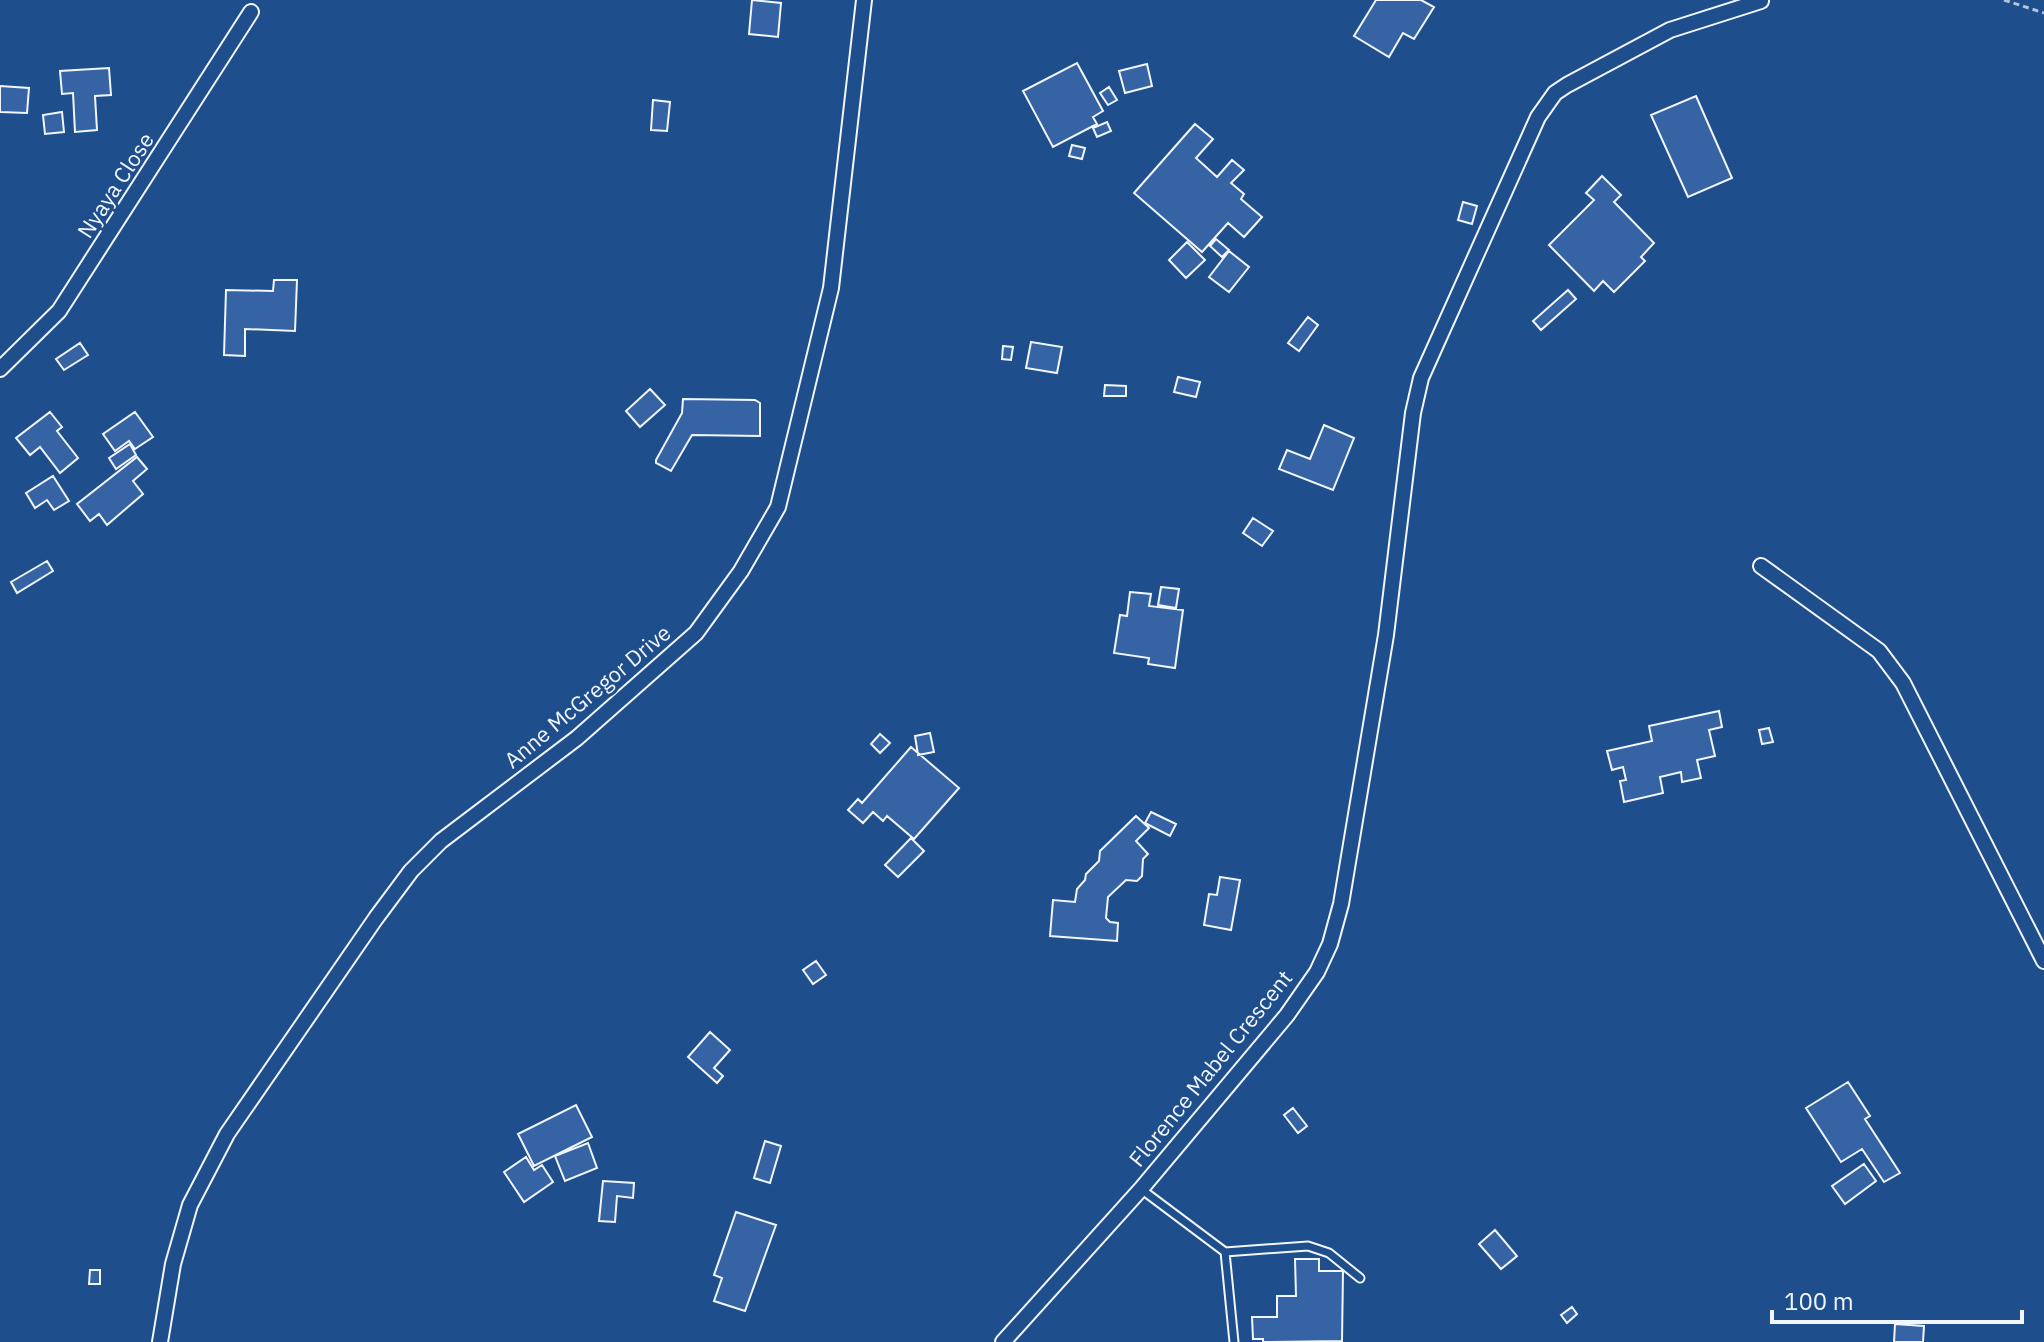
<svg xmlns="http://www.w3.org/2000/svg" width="2044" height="1342" font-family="'IBM Plex Sans',sans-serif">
<rect width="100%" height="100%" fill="#1f4e8c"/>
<path fill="#3563a3" stroke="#f2f6ff" stroke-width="2" d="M752 0 781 3 778 37 749 34Z
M1376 0H1421L1434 7 1414 39 1403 33 1389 57 1354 36Z
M1077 63 1103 111 1093 117 1097 124 1053 147 1023 91Z
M1147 64 1152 86 1125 93 1119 71Z
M109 68 111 95 95 96 97 130 75 132 73 93 62 94 60 71Z
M0 86 29 88 27 113 0 112Z
M1109 87 1117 100 1108 105 1100 93Z
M1696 96 1732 178 1688 197 1651 115Z
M653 100 670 102 667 131 651 130Z
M62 112 64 132 45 134 43 115Z
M1107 122 1111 131 1097 137 1093 128Z
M1195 124 1213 139 1196 158 1217 177 1232 160 1244 170 1231 183 1244 194 1241 199 1262 217 1244 237 1228 223 1202 252 1134 193Z
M1072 145 1085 148 1082 159 1069 156Z
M1602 176 1621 195 1614 202 1654 243 1641 257 1645 261 1614 292 1603 281 1594 291 1549 245 1594 200 1586 193Z
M1463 202 1477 206 1472 224 1458 220Z
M1216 239 1229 250 1222 257 1210 246Z
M1187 242 1205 260 1186 278 1169 260Z
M1229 251 1249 267 1229 292 1209 277Z
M274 280H297L295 331 245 329V356L224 355 226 290 273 291Z
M1568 290 1576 299 1541 330 1533 321Z
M1308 317 1318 325 1299 351 1288 343Z
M1031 342 1062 347 1057 373 1026 368Z
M80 343 88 355 64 370 56 359Z
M1003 346 1013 347 1011 360 1002 359Z
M1178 377 1200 382 1196 397 1174 392Z
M1105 385 1126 386V396H1104Z
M650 389 665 405 640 427 626 411Z
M683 399 755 400 760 403V436L692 435 671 471 656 463V460L682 413Z
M50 412 62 427 57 431 78 458 60 473 40 447 30 455 16 438Z
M135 412 153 437 135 449 129 441 115 451 103 434Z
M1324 425 1354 438 1333 490 1279 469 1287 450 1310 459Z
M130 444 136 455 116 469 109 458Z
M137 457 147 469 133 481 143 494 107 525 99 514 90 521 77 504Z
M53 476 69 501 54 510 47 500 35 508 26 493Z
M1253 518 1273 531 1262 546 1243 533Z
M47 561 53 571 17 593 11 582Z
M1161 587 1179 589 1176 608 1158 605Z
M1130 592 1151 594 1149 606 1183 610 1175 668 1148 664 1149 658 1114 653 1120 615 1127 616Z
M1719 711 1722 727 1709 730 1715 756 1697 760 1701 778 1682 782 1681 772 1660 777 1663 793 1624 802 1620 781 1626 780 1623 767 1612 770 1607 751 1652 741 1649 726Z
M1769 728 1773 742 1762 744 1759 730Z
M930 733 934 752 918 755 915 736Z
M880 734 890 743 880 753 871 744Z
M911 747 959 788 914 839 887 816 883 821 873 812 863 823 848 810 858 799 862 803Z
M1151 812 1176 824 1170 836 1145 823Z
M1136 816 1149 828 1136 841 1148 854 1143 859 1142 876 1137 881 1126 880 1108 897 1106 918 1110 922 1118 923 1117 941 1050 936 1053 900 1075 902 1077 889 1085 880 1086 874 1099 861 1100 851Z
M911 838 924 851 898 877 885 865Z
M1220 877 1240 880 1231 930 1204 925 1209 894 1217 895Z
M816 961 826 975 813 984 803 970Z
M710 1032 730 1050 714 1068 723 1076 717 1083 688 1057Z
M1848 1082 1870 1116 1865 1119 1900 1173 1884 1182 1862 1149 1841 1162 1806 1108Z
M576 1105 592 1137 534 1166 518 1134Z
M1293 1108 1307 1126 1298 1133 1284 1115Z
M765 1141 781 1146 770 1183 754 1178Z
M588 1143 597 1168 565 1181 555 1156Z
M526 1157 534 1170 542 1165 553 1182 524 1202 504 1172Z
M1864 1164 1876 1181 1845 1204 1832 1186Z
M603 1181 634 1183 633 1198 617 1196 615 1222 599 1221Z
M736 1212 776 1225 745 1311 714 1301 722 1278 714 1275Z
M1495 1230 1517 1256 1501 1269 1479 1244Z
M1295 1259H1319V1271H1343L1342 1341 1263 1342V1339H1253L1252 1317H1277V1296H1296Z
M90 1270H100V1284H89Z
M1572 1307 1577 1314 1567 1323 1561 1315Z
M1895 1324 1924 1326 1923 1342H1894Z"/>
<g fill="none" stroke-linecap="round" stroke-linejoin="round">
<g stroke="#f2f6ff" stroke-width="11">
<path id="service" d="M1141 1189 1225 1252 1234 1342
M1225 1252 1308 1246 1329 1253 1360 1278"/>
</g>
<g stroke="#f2f6ff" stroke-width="18">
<path id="minor" d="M0 369 59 311 251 12
M1761 566 1879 651 1903 683 2044 961
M160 1342 173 1264 190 1205 227 1134 376 918 411 871 441 841 577 738 696 633 741 571 778 507 831 288 864 0
M1003 1342 1141 1189 1287 1015 1317 972 1330 944 1341 904 1386 635 1413 413 1421 378 1538 117 1555 93 1567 85 1670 30 1761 1"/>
</g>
<path stroke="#b3c4dc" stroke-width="3" stroke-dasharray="6 4" stroke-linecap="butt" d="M2004 0 2044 13"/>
<use href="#service" stroke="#1f4e8c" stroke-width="7"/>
<use href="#minor" stroke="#1f4e8c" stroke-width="14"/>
</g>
<g text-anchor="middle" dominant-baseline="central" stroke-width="6" stroke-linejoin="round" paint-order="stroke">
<g font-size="22" fill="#f2f6ff" stroke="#1f4e8c">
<text transform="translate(115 185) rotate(-57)">Nyaya Close</text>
<text transform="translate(587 696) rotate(-40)">Anne McGregor Drive</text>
<text transform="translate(1210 1068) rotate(-51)">Florence Mabel Crescent</text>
</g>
</g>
<path d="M1772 1310v12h250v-12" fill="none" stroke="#f2f6ff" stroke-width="4"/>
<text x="1784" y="1310" font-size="24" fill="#f2f6ff" stroke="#1f4e8c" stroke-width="6" paint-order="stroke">100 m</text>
</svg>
